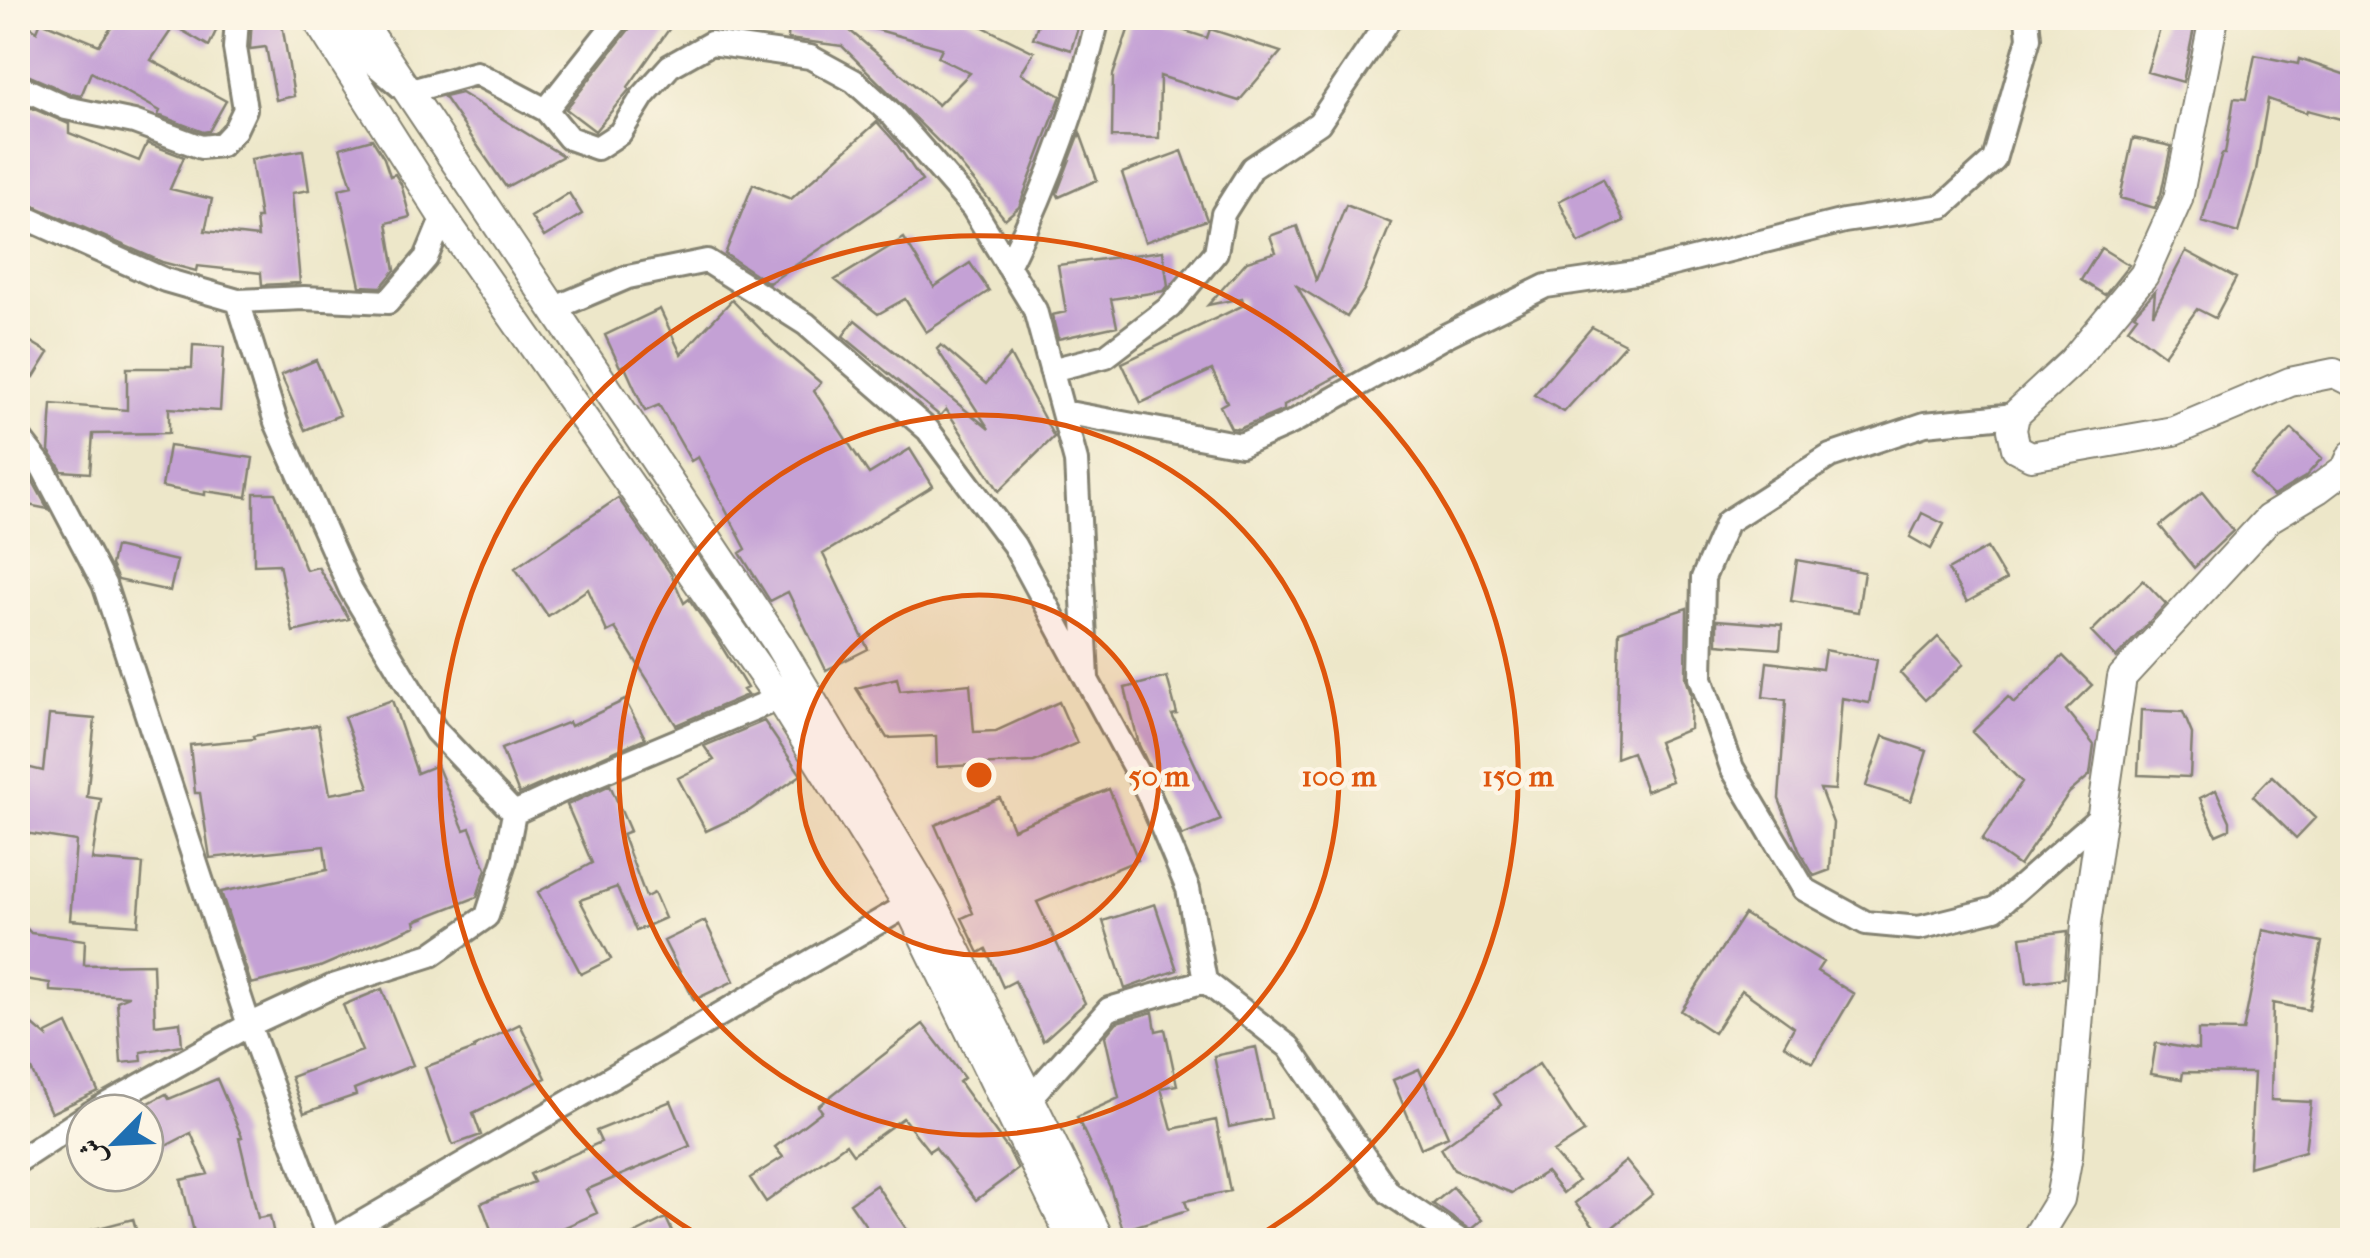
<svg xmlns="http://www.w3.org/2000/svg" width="2370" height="1258" font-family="'IM FELL French Canon',Amiri,serif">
<rect width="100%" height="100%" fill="#fcf5e5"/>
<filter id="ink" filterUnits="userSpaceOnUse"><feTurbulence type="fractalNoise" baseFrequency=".01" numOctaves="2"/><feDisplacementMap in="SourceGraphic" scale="20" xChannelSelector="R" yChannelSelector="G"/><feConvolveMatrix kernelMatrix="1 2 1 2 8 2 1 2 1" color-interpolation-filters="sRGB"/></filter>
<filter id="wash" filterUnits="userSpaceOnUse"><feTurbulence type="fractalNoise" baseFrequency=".0048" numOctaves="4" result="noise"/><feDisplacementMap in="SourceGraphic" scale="40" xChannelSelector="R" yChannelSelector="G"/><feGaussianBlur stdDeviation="2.25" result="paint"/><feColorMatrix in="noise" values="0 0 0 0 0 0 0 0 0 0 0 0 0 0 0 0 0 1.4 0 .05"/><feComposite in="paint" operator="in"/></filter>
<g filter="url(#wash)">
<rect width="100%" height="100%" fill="#ede7c9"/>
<g id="blocks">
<path fill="#c4a1d5" d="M18 18 37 31 41 21 99 45 118 18H222L209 46 174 26 151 60 226 101 209 131 203 132 158 115 160 111 91 72 81 96 71 94 18 71Z
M252 18H281L294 96 276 100 266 47 250 49Z
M634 18H677L628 87 629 90 595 131 566 109 631 27Z
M789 18H835L938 105 970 73 938 57 942 48 854 23 855 18H965L1034 52 1021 73 1061 96 1019 207 1005 219 955 158 842 46 788 39Z
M1040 18H1081L1071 50 1033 38Z
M1132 18H1145L1207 38 1210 29 1281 52 1239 101 1160 76 1159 138 1112 137 1113 75Z
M2163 18H2196L2183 82 2147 72Z
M2255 55 2298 64 2299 59 2352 77V122L2307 110 2306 113 2268 99 2256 170 2238 233 2202 222 2222 154H2225L2234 98 2246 99Z
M461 93 563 156 506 187 444 97Z
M18 102 69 124V133L139 161 147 143 184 157 170 189 212 199 205 231 258 237 256 218H260L251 159 303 150 309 190 292 193 300 283 262 285 261 273 197 266 196 271 162 262 18 199Z
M877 122 896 143 922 181 769 283 725 254 753 184 791 199Z
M1080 133 1097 180 1059 197 1057 193Z
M2133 138 2171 146 2161 194 2155 208 2120 198Z
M372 139 384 158 390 176 395 174 401 184 410 217 387 223 395 270 381 287 360 286 339 189 352 186 340 148Z
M1182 151 1207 220 1145 242 1122 173Z
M1603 179 1624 221 1579 243 1559 201Z
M569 193 582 214 544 237 531 217Z
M1346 205 1391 223 1364 290 1347 317 1297 286 1345 372 1284 405V410L1239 429 1231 428 1220 406 1227 402 1212 370 1141 403 1122 363 1244 305 1242 298 1208 305 1247 261 1276 252 1270 236 1297 226 1316 280Z
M904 238 934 287 970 263 989 291 926 332 905 299 878 314 835 280Z
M2101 248 2129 265 2105 295 2081 280Z
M1163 251 1168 286 1164 291 1111 299 1117 326 1058 339 1052 315 1066 312 1058 265Z
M2186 251 2236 278 2215 318 2197 309 2164 355 2128 328 2137 316 2134 314 2155 291 2153 314Z
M732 300 775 344 821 383 814 391 869 474 910 449 933 486 823 554 868 649 826 670 788 592 770 601 740 553 746 549 698 457 691 461 659 405 645 411 624 365 620 367 605 335 660 309 681 354Z
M855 320 989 429 937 349 941 345 986 384 1010 355 1054 437 999 491 946 409 940 416 843 336Z
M1592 327 1625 344 1564 412 1534 395Z
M18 334 49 353 34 377 18 367Z
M193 345 224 347 220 411 169 408V433L93 434 90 473 62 471 49 451 52 404 127 410V368H192Z
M316 360 340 415 305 430 281 375Z
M2292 429 2322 458 2305 477 2273 496 2250 474Z
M169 446 253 458 247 497 205 491V495L162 487Z
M18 460 30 476 48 509 18 503Z
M2202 492 2233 531 2194 568 2160 526Z
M254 493H275L306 570 318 567 349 619 293 632 279 564 254 565Z
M618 498 671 574 684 603 689 599 717 639 747 688 743 690 747 695 676 725 615 628 607 632 588 589 548 616 515 568Z
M1922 513 1944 524 1931 549 1910 537Z
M115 547 177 561 170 591 118 580 111 565Z
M1987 548 2006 580 1967 602 1948 570Z
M1797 560 1864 572 1858 612 1791 601Z
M2143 580 2166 604 2116 658 2091 632Z
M1687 608 1686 678 1691 694 1690 729 1658 742 1672 781 1646 791 1632 752 1616 758 1619 631Z
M1717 620 1782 625 1780 649 1717 644Z
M1938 637 1964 664 1925 700 1900 673Z
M1825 650 1877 660 1869 703 1842 698 1835 790 1820 789 1833 823 1830 870 1814 876 1799 850 1779 799 1786 700 1763 697 1767 662 1822 669Z
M2063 656 2092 685 2066 710 2094 745 2090 775 2069 793 2019 866 1982 840 2022 782 1972 732 2008 697 2014 703Z
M1167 677 1177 714 1172 715 1221 820 1182 836 1139 745 1125 688Z
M897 678 900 691 970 684 974 732 996 731 1059 702 1077 743 1034 762 937 767 936 736 887 738 856 688Z
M392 700 417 773 437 765 464 830 470 828 486 869 477 897 415 921 416 926 320 967 251 984 221 892 327 870 324 846 210 858 200 793H195L190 745 254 739 253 736 318 725 330 794 369 787 344 717Z
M625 700 645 738 519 794 501 749 569 722 571 726Z
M2141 710 2183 712 2192 734 2190 777 2138 775Z
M49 715 95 719 87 797 101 799 92 860 143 864 138 925 70 920 76 841 18 832V765L43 771Z
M764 721 801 775 749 811 706 831 678 778 714 760 704 746Z
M1883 736 1927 751 1911 801 1866 786Z
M2272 776 2315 818 2296 838 2253 796Z
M610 785 630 831 622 834 646 897 654 893 665 918 636 931 617 887 580 900 611 959 581 974 538 892 592 863 567 805Z
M1109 789 1138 860 1037 902 1085 1003 1043 1041 1015 981 1003 987 986 949 979 953 962 918 973 913 935 825 1000 798 1013 829Z
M2216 790 2230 821V829L2216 835 2200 798Z
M1155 904 1177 970 1125 989 1103 921Z
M1744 914 1823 962 1817 971 1854 994 1813 1063 1784 1045 1794 1027 1742 990 1714 1033 1681 1011Z
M18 919 31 933 85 940 84 965 153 964 155 1025 180 1022 182 1045 141 1052 142 1061 121 1063 117 1001 129 996 50 991V983L18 978Z
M705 921 734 981 694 1000 664 941Z
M2263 930 2322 942 2309 1010 2273 1003 2271 1100 2311 1102 2305 1151 2249 1167 2254 1073 2183 1072 2182 1079 2151 1074 2156 1043 2198 1050V1030L2243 1031Z
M2068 931 2064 978 2027 983 2021 937Z
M382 989 413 1065 354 1089 356 1095 304 1113 291 1077 362 1051 343 1005Z
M18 1012 47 1037V1034L67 1024 98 1091 51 1113 18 1041Z
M1153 1012 1156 1031 1165 1029 1177 1085 1161 1088 1172 1129 1216 1120 1230 1191 1185 1201 1188 1210 1123 1230 1110 1187 1077 1117 1119 1098 1105 1036 1117 1022Z
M520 1024 546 1078 473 1113 481 1135 453 1145 425 1067 475 1049 474 1047Z
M923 1024 964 1078 959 1082 1009 1151 1018 1169 976 1200 935 1147 929 1151 903 1118 853 1154 846 1144 766 1202 750 1178 783 1157 775 1147 822 1111 818 1106Z
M1256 1047 1271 1118 1229 1127 1214 1056Z
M1539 1064 1584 1132 1553 1152 1578 1181 1563 1193 1546 1172 1512 1193 1454 1170 1441 1148 1501 1105 1494 1094Z
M1419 1069 1448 1136 1421 1148 1393 1080Z
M217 1079 242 1137 239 1138 258 1218 270 1216 275 1240H196L181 1180 208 1174 191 1133 152 1153 145 1140V1105L166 1094 169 1099Z
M671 1101 690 1146 586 1190 597 1213 536 1240H495L481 1203 534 1182 530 1174 601 1142 596 1131Z
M1626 1161 1653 1194 1602 1236 1575 1203Z
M876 1185 914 1240H876L850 1203Z
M1453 1187 1482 1220 1470 1230 1433 1204Z
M666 1218 676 1240H622Z
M133 1219 139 1240H76V1234Z"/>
</g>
</g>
<g filter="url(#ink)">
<use href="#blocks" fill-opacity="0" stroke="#848272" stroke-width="2.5"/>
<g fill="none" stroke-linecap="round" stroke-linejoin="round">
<g stroke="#848272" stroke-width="28">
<path id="minor" d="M326 23 407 92 476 73 546 110 619 18
M18 86 66 108 134 122 201 147 221 145 235 130 245 109 235 48 237 18
M546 110 569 138 597 148 620 133 643 96 670 66 711 43 810 57 854 81 893 116 973 208 1035 310 1076 461 1087 678
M18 214 165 280 238 301 304 298 388 302 426 258 443 217
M1008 266C1048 185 1078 105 1098 18
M238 301 276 422 351 590 436 731 514 813
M555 308 628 277 707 261 806 324 928 430 1014 545 1147 791 1188 889 1205 981
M1051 370 1106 356 1170 307 1216 252 1223 214 1252 168 1319 123 1390 18
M1063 412 1241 445 1291 423 1447 335 1546 286 1642 272 1844 221 1943 206 1994 160 2029 38 2027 18
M2015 415 1925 424 1830 456 1727 522 1703 578 1701 678 1732 768 1804 889 1866 923 1919 928 1995 909 2100 817
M18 436 43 468 104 584 249 1025 329 1240
M1022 1107 1109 1009 1205 981 1289 1047 1389 1193 1459 1240
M91 1113 249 1025 333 986 431 955 487 916 505 860 514 813 598 774 779 698
M18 1161 85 1117
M332 1240 908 905"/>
</g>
<g stroke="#848272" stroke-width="32">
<path id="tertiary" d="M316 18 443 217 779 698 908 905 1072 1240
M359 18 778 644 933 903 1100 1240
M2214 18 2178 199 2144 275 2072 362 2015 415 2012 430 2016 448 2031 456 2174 431 2290 382 2334 373 2352 382
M2035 1240 2060 1199 2068 1155 2086 924 2122 677 2268 519 2318 489 2346 468 2352 455"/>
</g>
<use href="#minor" stroke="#fff" stroke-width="22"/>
<use href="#tertiary" stroke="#fff" stroke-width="28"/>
</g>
</g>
<circle cx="979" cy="775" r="180" fill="#de560d" fill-opacity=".12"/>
<g fill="none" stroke="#de560d" stroke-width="5">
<circle cx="979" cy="775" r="180"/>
<circle cx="979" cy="775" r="360"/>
<path d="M705 1239A539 539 0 1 1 1253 1239"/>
</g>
<circle cx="979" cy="775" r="15" fill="#de560d" stroke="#fcf5e5" stroke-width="5"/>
<g font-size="30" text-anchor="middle" font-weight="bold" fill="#de560d" stroke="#fcf5e5" stroke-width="9" stroke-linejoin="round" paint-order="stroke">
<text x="1159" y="786">50 m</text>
<text x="1339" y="786">100 m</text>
<text x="1518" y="786">150 m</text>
</g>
<rect width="2370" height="1258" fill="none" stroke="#fcf5e5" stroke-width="60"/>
<g transform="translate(115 1143) rotate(246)"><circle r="48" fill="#fcf5e5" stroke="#a29e95" stroke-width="2.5"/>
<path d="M0-8L18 38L0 25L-18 38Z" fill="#1f6fb2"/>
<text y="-15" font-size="28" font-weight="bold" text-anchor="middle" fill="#1c1c1c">ش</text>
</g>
</svg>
